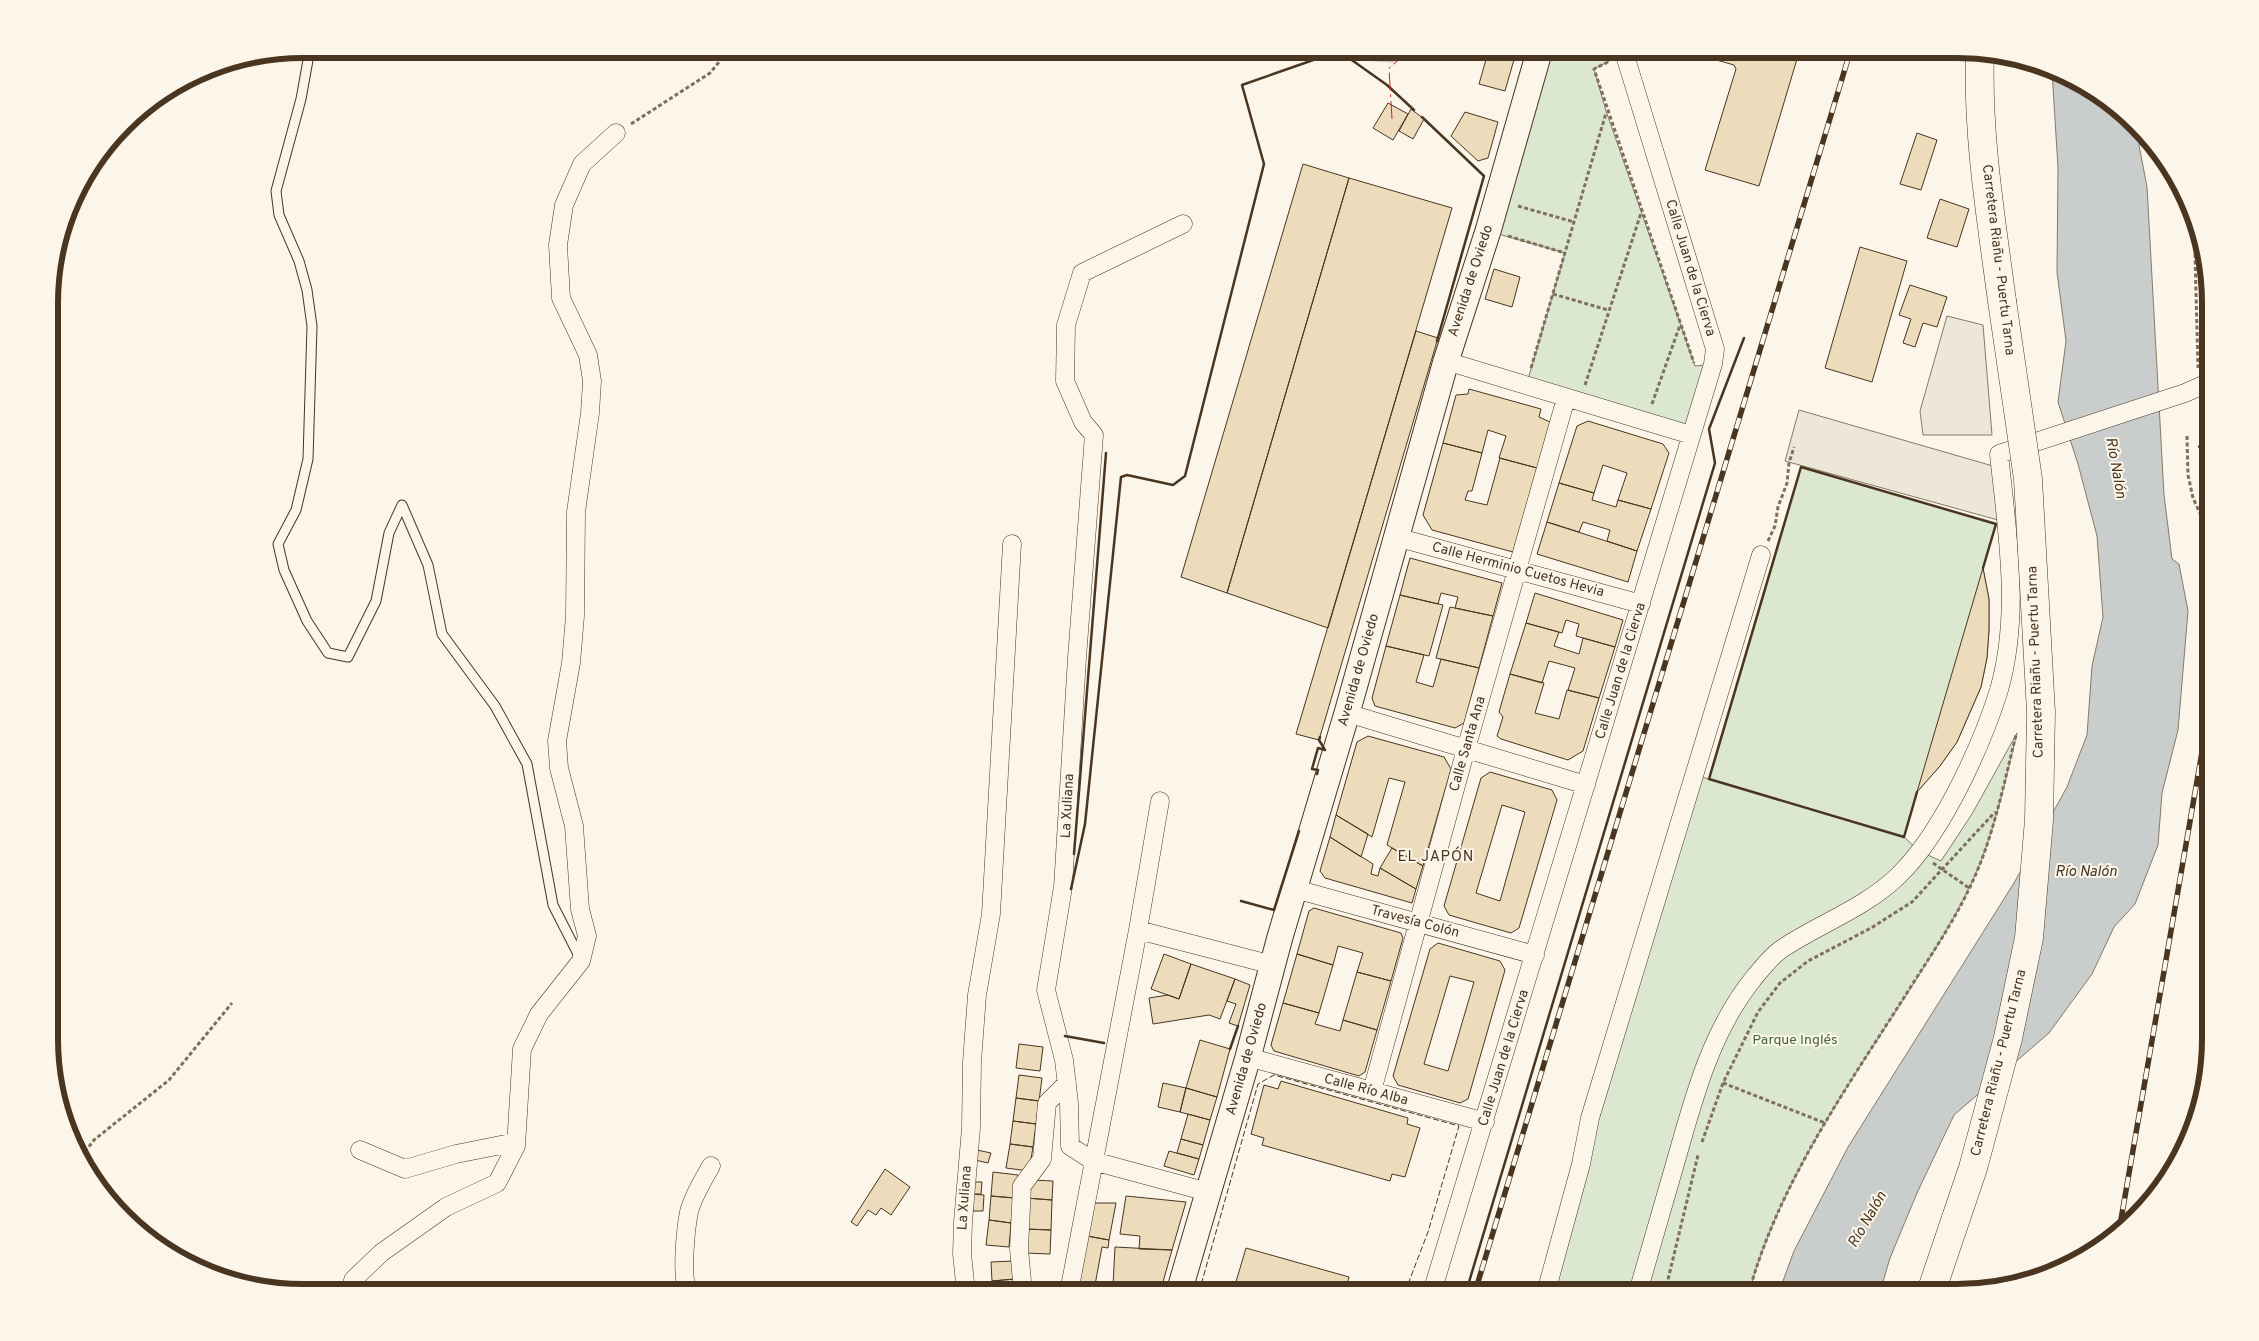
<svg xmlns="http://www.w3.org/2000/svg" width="2259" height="1341" font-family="Overpass,sans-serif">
<rect width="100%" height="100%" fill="#fbf6e9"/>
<path fill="#dce7d0" stroke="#887966" d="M1540 49H1607L1611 60 1594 69 1606 111 1695 366 1713 364 1691 435 1526 386 1565 253 1488 231Z
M1801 467 1996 524 1983 568 1989 599V630L1987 658 1981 687 1957 742 1940 766 1917 792 1904 837 1919 851 1941 861 1972 814 2017 733C2004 785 1993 840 1969 888 1953 922 1932 954 1912 986 1850 1083 1780 1180 1749 1292H1546L1694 775 1709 779Z"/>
<path fill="#ede7d9" stroke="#887966" d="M1947 316 1983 325 1992 435H1923L1920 411Z
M1799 410 1993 466 1998 520 1785 461Z"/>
<path fill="#c9cecd" stroke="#887966" d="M2052 70C2084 83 2121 105 2143 132L2139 145 2147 187 2164 495 2172 559 2179 564 2188 611 2178 730 2162 793 2158 845 2135 904 2114 927 2092 974 2049 1033 1954 1115 1917 1193 1890 1258 1880 1292H1779L1794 1251 1848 1147 2014 883 2067 787 2087 735 2092 666 2103 617 2097 536 2078 464 2058 402 2066 341 2057 272 2058 168Z"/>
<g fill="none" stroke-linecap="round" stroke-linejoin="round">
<path stroke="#c9cecd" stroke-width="5.5" d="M1355 49 1366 58 1393 60 1407 49"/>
</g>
<path fill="#ecdcbc" stroke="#4a3520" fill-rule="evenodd" d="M1489 49H1517L1505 91 1479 84Z
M1678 49H1800L1759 186 1705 170 1736 69 1734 65Z
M1388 103 1408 114 1393 140 1373 128Z
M1411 109 1424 119 1413 139 1399 131Z
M1465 112 1498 122 1488 158 1478 161 1451 136Z
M1917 133 1937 140 1921 190 1900 184Z
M1303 164 1349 178 1227 593 1181 577Z
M1349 178 1452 208 1328 628 1227 593Z
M1940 199 1969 209 1957 247 1927 238Z
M1860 247 1907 261 1872 382 1825 368Z
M1494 269 1520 277 1512 307 1485 299Z
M1910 285 1947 297 1937 327 1923 323 1915 347 1903 343 1911 319 1899 315Z
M1416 331 1438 338 1319 740 1296 734Z
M1469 389 1541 409 1539 417 1550 422 1537 468 1499 458 1506 436 1488 430 1482 453 1443 443 1456 395 1468 394Z
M1588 421 1663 444 1669 453 1651 509 1618 500 1627 473 1603 465 1594 493 1559 483 1577 426Z
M2210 429V452L2198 447Z
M1443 443 1482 453 1472 491H1468L1465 500 1487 505 1500 458 1537 468 1513 552 1432 530 1423 515Z
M1559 483 1594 493 1592 500 1616 507 1618 500 1651 509 1637 551 1607 541 1610 530 1583 522 1579 532 1547 522Z
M1547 522 1637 551 1628 582 1537 554Z
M1410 558 1502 583 1493 616 1455 608 1458 597 1441 593 1438 604 1400 595Z
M1983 568 1989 599V630L1987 658 1981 687 1957 742 1940 766 1917 792Z
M1535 593 1623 620 1615 647 1576 636 1579 624 1566 620 1562 633 1526 623Z
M1400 595 1443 605 1429 656 1386 646Z
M1450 607 1493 616 1479 668 1436 658Z
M1526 623 1559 632 1554 646 1579 654 1583 638 1615 647 1599 698 1568 690 1575 668 1549 661 1542 683 1510 674Z
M1386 646 1424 655 1416 682 1433 687 1441 659 1479 668 1464 723 1455 728 1375 706 1372 698Z
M1510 674 1544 683 1535 713 1559 719 1567 690 1599 698 1583 751 1568 760 1501 739 1497 736 1503 717 1499 712Z
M1368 736 1444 757 1451 769 1423 866 1387 845 1405 782 1389 778 1372 837 1336 815 1357 742Z
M1490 772 1552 790 1557 800 1519 928 1511 933 1449 915 1444 906 1481 778ZM1502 805 1525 812 1500 901 1476 893Z
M1336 815 1368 834 1361 857 1330 837Z
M1330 837 1373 864 1371 874 1378 876 1380 868 1416 889 1412 903 1325 878 1320 871Z
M1392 848 1423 866 1416 889 1380 868Z
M1314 908 1401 933 1403 938 1391 981 1357 972 1363 953 1338 946 1333 965 1297 954 1309 911Z
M1438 943 1500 961 1505 970 1468 1099 1460 1103 1398 1085 1393 1076 1430 949ZM1450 976 1474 982 1448 1071 1424 1064Z
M1164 954 1191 964 1179 999 1151 989Z
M1297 954 1333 965 1319 1013 1283 1003Z
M1191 964 1235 979 1220 1019 1209 1015 1153 1024 1149 998 1168 995 1179 999Z
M1357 972 1391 981 1377 1030 1343 1020Z
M1235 979 1250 985 1238 1026 1229 1023 1236 1004 1227 1001Z
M1283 1003 1319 1013 1315 1024 1340 1031 1343 1020 1377 1030 1365 1072 1359 1076 1274 1051 1271 1045Z
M1200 1040 1230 1049 1217 1097 1186 1088Z
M1019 1044 1043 1047 1040 1071 1016 1068Z
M1019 1075 1042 1078 1039 1101 1016 1098Z
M1281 1081 1408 1118 1407 1124 1420 1128 1405 1177 1392 1174 1390 1181 1262 1145 1264 1138 1251 1134 1264 1085 1278 1089Z
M1163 1083 1186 1088 1180 1112 1158 1107Z
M1186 1088 1217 1097 1210 1120 1180 1112Z
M1016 1098 1039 1101 1036 1124 1013 1121Z
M1188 1114 1210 1120 1203 1145 1181 1139Z
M1013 1121 1036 1124 1033 1147 1010 1144Z
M1181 1139 1203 1145 1199 1159 1177 1153Z
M1010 1144 1033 1147 1029 1171 1006 1168Z
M977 1150 991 1153 988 1163 975 1160Z
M1169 1151 1199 1159 1194 1175 1164 1166Z
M885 1169 910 1187 891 1215 881 1208 876 1215 868 1210 857 1226 851 1222Z
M993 1172 1018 1175 1015 1198 991 1196Z
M1032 1180 1053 1181 1052 1200 1026 1198Z
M970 1182H982L981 1194H970Z
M970 1194 984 1195 983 1211H969Z
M991 1196 1014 1198 1011 1223 989 1220Z
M1126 1196 1186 1202 1172 1250 1139 1249 1140 1236 1120 1234Z
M1026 1198 1052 1200 1051 1230 1025 1229Z
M1093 1203H1116L1109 1240 1087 1236Z
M989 1220 1011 1223 1009 1247 986 1245Z
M1025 1229 1051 1230 1050 1254 1024 1253Z
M1087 1236 1109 1240 1108 1248 1102 1247 1095 1285 1078 1284Z
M1115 1247 1172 1250 1161 1289 1113 1286Z
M1246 1248 1349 1277 1345 1292H1233Z
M1014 1261 1015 1279 992 1281 991 1262Z
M1015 1279 1016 1292H993L992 1281Z
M1078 1284 1108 1286 1107 1292H1077Z
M1120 1286 1161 1289 1160 1292H1120Z"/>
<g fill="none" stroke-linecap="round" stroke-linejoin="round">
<g stroke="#4a3520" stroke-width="11">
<path id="lane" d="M310 49 301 99 276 191 279 215 299 261 307 290 312 326 308 459 296 510 278 544 284 570 307 621 328 653 348 657 376 601 389 533 402 505 428 565 442 634 495 706 527 764 553 905 580 958"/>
</g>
<g stroke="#4a3520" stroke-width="19">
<path id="street" d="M1813 49H1814
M1183 224 1082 273 1066 325 1065 381 1083 422 1094 435 1077 658 1063 887 1046 990 1064 1060 1069 1103 1070 1146 1093 1161 1208 1192
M1446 361 1691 435
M1396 537 1641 604
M1347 713 1586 785
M1295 889 1535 955
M1138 930 1160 801
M1248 1057 1485 1122
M1372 1091 1466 749 1566 398
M360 1150 405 1169 456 1154 516 1142
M358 1292 353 1280 381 1253 446 1207 497 1183 516 1146 522 1049 539 1014 581 961 587 936 580 909 574 826 559 768 557 741 571 663 575 616 576 512 590 413 592 381 588 355 561 298 558 245 564 205 582 164 616 133
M689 1292C680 1280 686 1227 689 1212 693 1196 703 1180 711 1166
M966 1292 962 1254 963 1222 971 1128 972 1062 977 995 991 914 1012 544
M1023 1292 1019 1249 1022 1186 1042 1159 1047 1103 1067 1083
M1069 1292 1138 930 1273 965
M1432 1292 1713 364 1715 349 1623 49
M1546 1292 1581 1164 1590 1118 1761 555
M1638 1292C1651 1247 1664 1202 1677 1157 1694 1096 1712 1030 1753 979 1761 969 1772 955 1783 948 1821 923 1865 908 1898 876 1926 849 1948 810 1965 775 1978 748 1990 719 1999 690 2021 613 2007 532 1999 454L2185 393 2210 382"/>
</g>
<g stroke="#4a3520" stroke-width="27">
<path id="secondary" d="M1179 1292 1248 1057 1280 937 1347 713 1446 361 1488 231 1540 49"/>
</g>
<g stroke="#4a3520" stroke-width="29">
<path id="primary" d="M1980 52C1977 135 1991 218 2002 301"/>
</g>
<path stroke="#7f6f5c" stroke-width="3" stroke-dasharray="4 2.5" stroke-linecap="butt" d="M1608 62 1594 69 1694 363
M631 124 710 73 719 62 726 49
M1518 206 1574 222
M2194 215 2198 368
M1508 236 1565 253
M1553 294 1608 310
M1531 368 1606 113
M1585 385 1641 213
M1652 404 1680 325
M2187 436 2188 475 2193 498 2210 535
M1768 541 1775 526 1778 507 1787 483 1789 463 1794 447
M1933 863 1969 888
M1723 1083 1825 1123
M1702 1142 1723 1083 1758 1012 1780 983 1808 961 1871 928 1912 902 1995 812
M81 1157 94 1140 169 1080 232 1003
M1665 1292 1698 1155
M1749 1292C1780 1180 1849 1085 1910 988 1931 955 1953 923 1970 887 1993 839 2003 787 2016 735"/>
<use href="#lane" stroke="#fbf6e9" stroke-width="9"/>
<use href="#street" stroke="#fbf6e9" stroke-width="18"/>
<use href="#secondary" stroke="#fbf6e9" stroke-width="25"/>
<use href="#primary" stroke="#fbf6e9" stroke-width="28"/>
<g stroke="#4a3520" stroke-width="5.5">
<path id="rail" d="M2119 1231 2210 706
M1475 1292 1851 49"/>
</g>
<use href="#rail" stroke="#fbf6e9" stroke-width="4" stroke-dasharray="11" stroke-linecap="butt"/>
<g stroke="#4a3520" stroke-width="29" stroke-linecap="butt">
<path id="primary-bridge" d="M1931 1292 1973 1168 2008 1038 2029 938 2039 820 2041 712 2028 479 2002 301"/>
</g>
<use href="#primary-bridge" stroke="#fbf6e9" stroke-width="28"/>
<path stroke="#4a3520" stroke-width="1" stroke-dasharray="6 2.5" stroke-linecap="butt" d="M1199 1292 1258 1084 1274 1075 1459 1126 1428 1232 1405 1292"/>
<path stroke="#4a3520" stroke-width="2.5" d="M1422 117 1484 176 1437 341
M1317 774 1318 770 1312 769 1318 748 1325 750 1319 740 1320 737
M1917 792 1904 837 1709 779 1801 467 1996 524 1983 568
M1074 854 1106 453
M1071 889 1085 824 1121 477 1127 475 1173 485 1185 476 1264 164 1242 85 1339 51 1387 85 1414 110
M1241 901 1274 910 1299 831
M1065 1036 1104 1043
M1230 1049 1238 1026
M1466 1292 1715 463 1709 429 1744 338"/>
<path stroke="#c62828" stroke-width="1" stroke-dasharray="18 4 2.5 4" stroke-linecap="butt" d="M1392 119 1389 68 1412 49"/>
</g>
<g text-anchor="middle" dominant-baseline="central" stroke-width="4" stroke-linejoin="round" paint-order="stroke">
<g font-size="14" fill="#4a3520" stroke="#fbf6e9">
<text transform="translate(1998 260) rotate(83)">Carretera Riañu - Puertu Tarna</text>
<text transform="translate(1690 268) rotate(73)">Calle Juan de la Cierva</text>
<text transform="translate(1471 281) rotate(-72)">Avenida de Oviedo</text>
<text transform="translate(1518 570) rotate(15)">Calle Herminio Cuetos Hevia</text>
<text transform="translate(2036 662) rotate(-92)">Carretera Riañu - Puertu Tarna</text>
<text transform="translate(1359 670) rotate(-74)">Avenida de Oviedo</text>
<text transform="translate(1621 671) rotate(-73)">Calle Juan de la Cierva</text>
<text transform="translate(1468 744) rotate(-74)">Calle Santa Ana</text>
<text transform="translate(1068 806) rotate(-87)">La Xuliana</text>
<text transform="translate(1415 922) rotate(15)">Travesía Colón</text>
<text transform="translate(1504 1058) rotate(-73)">Calle Juan de la Cierva</text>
<text transform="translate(1247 1059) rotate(-74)">Avenida de Oviedo</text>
<text transform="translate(1999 1063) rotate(-76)">Carretera Riañu - Puertu Tarna</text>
<text transform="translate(1366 1090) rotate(15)">Calle Río Alba</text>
<text transform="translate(965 1198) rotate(-86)">La Xuliana</text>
</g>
<g font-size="14" fill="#436837" stroke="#fbf6e9">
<text x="1795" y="1040">Parque Inglés</text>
</g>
<g font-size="15" font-style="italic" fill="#4a3520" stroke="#fbf6e9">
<text transform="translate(2115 468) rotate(80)">Río Nalón</text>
<text x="2086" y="872">Río Nalón</text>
<text transform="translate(1868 1220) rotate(-60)">Río Nalón</text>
</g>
<g font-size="15" letter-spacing="1" fill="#4a3520" stroke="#fbf6e9">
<text x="1436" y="857">EL JAPÓN</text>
</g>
</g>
<path d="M0 0H2259V1341H0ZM303 58H1957A245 245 0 0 1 2202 303V1039A245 245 0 0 1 1957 1284H303A245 245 0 0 1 58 1039V303A245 245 0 0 1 303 58Z" fill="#fbf6e9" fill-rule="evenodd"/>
<path fill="none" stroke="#4a3520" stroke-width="6" d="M303 58H1957A245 245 0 0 1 2202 303V1039A245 245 0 0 1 1957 1284H303A245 245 0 0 1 58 1039V303A245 245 0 0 1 303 58Z"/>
</svg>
